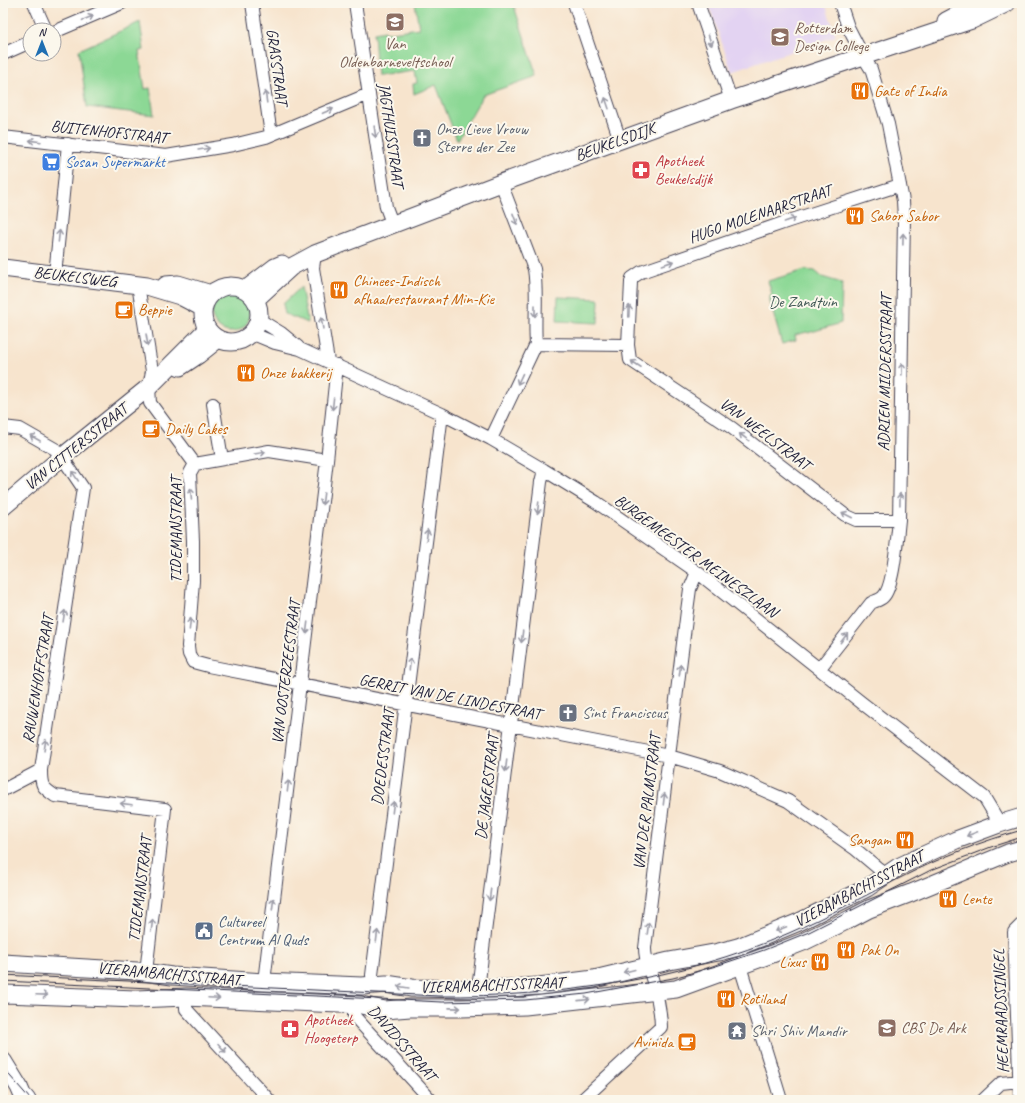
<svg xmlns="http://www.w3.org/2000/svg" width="1025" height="1103" font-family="Caveat,sans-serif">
<rect width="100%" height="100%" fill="#fbf7ec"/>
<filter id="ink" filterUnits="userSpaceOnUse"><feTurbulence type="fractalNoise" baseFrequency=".025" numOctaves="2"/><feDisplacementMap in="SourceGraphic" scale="8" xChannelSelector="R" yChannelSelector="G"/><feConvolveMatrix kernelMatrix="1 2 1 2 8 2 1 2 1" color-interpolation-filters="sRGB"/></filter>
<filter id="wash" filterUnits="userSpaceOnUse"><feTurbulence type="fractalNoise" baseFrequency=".012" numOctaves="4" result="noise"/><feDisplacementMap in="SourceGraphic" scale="16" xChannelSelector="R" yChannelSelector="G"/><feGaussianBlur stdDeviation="0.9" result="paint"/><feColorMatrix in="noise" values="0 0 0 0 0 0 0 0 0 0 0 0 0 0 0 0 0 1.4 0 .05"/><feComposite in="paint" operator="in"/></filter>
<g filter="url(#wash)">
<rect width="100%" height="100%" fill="#f7e4cd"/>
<path fill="#e3d3f2" d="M708 3H825L836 36 732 72Z"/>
<path fill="#8cd895" stroke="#577d68" d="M415 3H513L537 76 483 95 457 140 436 85 414 94 413 84 417 83 415 71 377 76 374 33 385 31V33L419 28Z
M140 22 144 50 139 51 145 89 150 88 154 115 87 107 79 50Z
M805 270 815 271 822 277 842 283 841 323 808 333 807 332 795 335 796 340 782 344 770 302V295L772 294 768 281Z
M301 287 308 323 285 314 283 304Z
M212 313a19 19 0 1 1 38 0a19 19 0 1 1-38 0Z
M558 297 599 299 598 323 557 321Z"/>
</g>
<g filter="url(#ink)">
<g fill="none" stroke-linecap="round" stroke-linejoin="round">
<g stroke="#423f51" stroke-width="14">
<path id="street" d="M34 3 46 30
M252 3 271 135
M355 3 386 207 392 223
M574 3 620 140
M698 3 731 100
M54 32 122 3
M3 54 30 42
M3 137 166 156 233 145 266 137 369 94
M501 183 534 269C538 294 534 319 536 344
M315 254 313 268 328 361
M55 275 68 144
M138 285 152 371 149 387 150 403 195 464
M258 319 281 333 298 347
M251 333 275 343 300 349 442 414 491 439 544 470 596 502 697 572 862 703 984 797 996 817 999 824
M536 344 628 345
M213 404 222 459
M3 427 20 429 55 449 62 457 83 488 41 770C41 786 42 787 55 796L165 809 146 972
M491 439 536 344
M195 464 190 473 193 541V581L188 646 189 654 193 662 208 666 669 756 720 771 788 801 854 848 879 869 884 876
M195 464 269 451 327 460
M899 520H856L845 515 732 428 630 360 628 345 631 282 632 278 641 272 789 221 900 185
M820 668 871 603C875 601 880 600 883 597 894 587 897 537 899 520L904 218 903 201 888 124 871 69 863 56 848 27 840 3
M3 790 41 770
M740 966 781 1100
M264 982 327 460 337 365
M373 985 372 975 442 414
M478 989 541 482 544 470
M186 997V1009L269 1100
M354 1005V1016L431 1100
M582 1100 661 1027C661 1010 656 991 651 975 648 964 645 959 645 948L687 611 690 589 697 572
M983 1100 1001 1083 1019 1081
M1020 1100 1014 932 1022 924"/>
</g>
<g stroke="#423f51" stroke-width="19">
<path id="secondary" d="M946 21 980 3
M3 268 147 286 180 296 203 308
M166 285 178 284 211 294
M203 314a28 28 0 1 1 56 0a28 28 0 1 1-56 0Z
M245 290 275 267 282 264
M255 300 291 267 315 254 501 183 731 100 972 20 1007 3
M180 367 198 355 218 339
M3 507 62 457 149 387 207 329
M3 963 137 971 172 976 264 982 362 986 386 984 412 988 478 989 510 988 539 986 594 979 669 961 719 952 738 947 799 922 867 888 898 867 956 840 999 824 1022 817
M3 995 5 994 136 999 186 997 361 1005 385 1010 410 1008H462L525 1006 676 989 772 954 803 942 850 919 869 909 911 893 1008 853 1022 849
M3 1061 19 1087 22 1094 27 1100"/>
</g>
<use href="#street" stroke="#fff" stroke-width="12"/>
<use href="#secondary" stroke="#fff" stroke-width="17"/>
<path stroke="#22223b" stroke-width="1" d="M3 975 439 996C558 997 679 981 789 933 828 916 866 895 904 876 942 857 982 841 1022 830
M3 981 442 1002 525 1000 586 994 673 978 716 966 764 950 809 932 931 870 991 847 1022 837
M3 1068 31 1100"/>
</g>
<defs><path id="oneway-shaft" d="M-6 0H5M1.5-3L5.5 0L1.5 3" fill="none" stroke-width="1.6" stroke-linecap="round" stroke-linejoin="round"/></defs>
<g stroke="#9c9ca7">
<use href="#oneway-shaft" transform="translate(88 18) rotate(-23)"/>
<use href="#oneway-shaft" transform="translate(710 40) rotate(72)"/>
<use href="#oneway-shaft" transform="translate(266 97) rotate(-98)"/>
<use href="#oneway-shaft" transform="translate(607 103) rotate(-109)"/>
<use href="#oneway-shaft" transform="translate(328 111) rotate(-23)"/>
<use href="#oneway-shaft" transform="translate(375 132) rotate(82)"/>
<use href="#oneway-shaft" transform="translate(35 141) rotate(-173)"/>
<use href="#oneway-shaft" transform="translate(204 149) rotate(-9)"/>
<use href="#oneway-shaft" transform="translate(515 219) rotate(70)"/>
<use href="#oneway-shaft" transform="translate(790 220) rotate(-19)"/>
<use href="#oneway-shaft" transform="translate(59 236) rotate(-84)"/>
<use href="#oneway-shaft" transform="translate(903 239) rotate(-89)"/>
<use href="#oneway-shaft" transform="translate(668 263) rotate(-19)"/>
<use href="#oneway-shaft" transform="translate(535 311) rotate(90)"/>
<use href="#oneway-shaft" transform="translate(629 311) rotate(-88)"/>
<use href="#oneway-shaft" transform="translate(322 323) rotate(-99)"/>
<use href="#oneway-shaft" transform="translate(147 340) rotate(81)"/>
<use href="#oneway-shaft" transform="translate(636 364) rotate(-147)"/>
<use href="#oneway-shaft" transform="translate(902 369) rotate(-89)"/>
<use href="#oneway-shaft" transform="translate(520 379) rotate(115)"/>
<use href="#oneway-shaft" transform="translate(333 404) rotate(96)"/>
<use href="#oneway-shaft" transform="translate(744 437) rotate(-143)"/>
<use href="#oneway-shaft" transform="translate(35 438) rotate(-150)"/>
<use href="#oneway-shaft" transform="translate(260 453) rotate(-9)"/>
<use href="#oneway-shaft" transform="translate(75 476) rotate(-124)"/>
<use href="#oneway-shaft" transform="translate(191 494) rotate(-94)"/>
<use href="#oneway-shaft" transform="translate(323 499) rotate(97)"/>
<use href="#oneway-shaft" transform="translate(900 499) rotate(-89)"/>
<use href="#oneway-shaft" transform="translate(538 508) rotate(97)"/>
<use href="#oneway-shaft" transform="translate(847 515) rotate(-153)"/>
<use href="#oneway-shaft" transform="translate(427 535) rotate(-83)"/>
<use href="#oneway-shaft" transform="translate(64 616) rotate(-81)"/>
<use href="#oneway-shaft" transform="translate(190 624) rotate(-84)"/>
<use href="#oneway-shaft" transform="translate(307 628) rotate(97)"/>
<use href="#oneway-shaft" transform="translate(522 637) rotate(97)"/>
<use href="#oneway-shaft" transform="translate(844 638) rotate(-52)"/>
<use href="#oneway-shaft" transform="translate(410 664) rotate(-83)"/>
<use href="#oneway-shaft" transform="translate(680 670) rotate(-83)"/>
<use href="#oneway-shaft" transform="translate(45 745) rotate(-81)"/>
<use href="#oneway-shaft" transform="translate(506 766) rotate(97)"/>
<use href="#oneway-shaft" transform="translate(288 786) rotate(-83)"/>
<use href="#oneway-shaft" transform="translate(664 799) rotate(-83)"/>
<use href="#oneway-shaft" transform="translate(126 804) rotate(-173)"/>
<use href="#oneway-shaft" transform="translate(393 807) rotate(-83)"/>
<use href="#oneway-shaft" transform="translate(972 834) rotate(159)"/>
<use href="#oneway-shaft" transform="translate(490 895) rotate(97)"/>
<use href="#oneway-shaft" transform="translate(273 904) rotate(-83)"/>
<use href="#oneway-shaft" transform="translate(152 925) rotate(-83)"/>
<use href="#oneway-shaft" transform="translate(648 928) rotate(-83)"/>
<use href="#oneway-shaft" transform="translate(781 929) rotate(158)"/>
<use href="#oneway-shaft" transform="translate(377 936) rotate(-83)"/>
<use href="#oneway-shaft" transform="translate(629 971) rotate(166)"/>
<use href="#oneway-shaft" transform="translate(403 987) rotate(-171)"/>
<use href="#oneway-shaft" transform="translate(42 995) rotate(2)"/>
<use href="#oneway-shaft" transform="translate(214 998) rotate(3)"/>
<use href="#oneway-shaft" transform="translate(584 1000) rotate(-6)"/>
<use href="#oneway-shaft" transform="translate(455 1008) rotate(1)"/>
<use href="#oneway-shaft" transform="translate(222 1048) rotate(48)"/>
</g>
</g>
<defs>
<g id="school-square" transform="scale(1)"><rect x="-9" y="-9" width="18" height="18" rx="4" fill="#8d6e63" stroke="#fbf7ec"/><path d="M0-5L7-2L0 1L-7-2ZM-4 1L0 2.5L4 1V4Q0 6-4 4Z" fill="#fff"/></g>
<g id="restaurant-square" transform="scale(1)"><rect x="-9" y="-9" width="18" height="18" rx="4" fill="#e8710a" stroke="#fbf7ec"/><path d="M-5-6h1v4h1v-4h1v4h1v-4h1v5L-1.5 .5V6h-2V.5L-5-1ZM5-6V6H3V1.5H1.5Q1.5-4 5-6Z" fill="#fff"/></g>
<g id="church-square" transform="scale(1)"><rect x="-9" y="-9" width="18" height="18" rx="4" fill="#6b7280" stroke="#fbf7ec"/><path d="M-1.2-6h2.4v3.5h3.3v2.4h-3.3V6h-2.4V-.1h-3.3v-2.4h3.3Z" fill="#fff"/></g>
<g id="supermarket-square" transform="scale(1)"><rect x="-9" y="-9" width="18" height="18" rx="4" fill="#3f7fe0" stroke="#fbf7ec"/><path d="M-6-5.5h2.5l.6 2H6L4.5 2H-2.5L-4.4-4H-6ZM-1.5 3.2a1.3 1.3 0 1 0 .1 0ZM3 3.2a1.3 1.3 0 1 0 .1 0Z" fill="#fff"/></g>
<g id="pharmacy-square" transform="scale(1)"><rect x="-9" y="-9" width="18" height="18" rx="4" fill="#e0444e" stroke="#fbf7ec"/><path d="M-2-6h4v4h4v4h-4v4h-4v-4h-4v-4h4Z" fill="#fff"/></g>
<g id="cafe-square" transform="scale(1)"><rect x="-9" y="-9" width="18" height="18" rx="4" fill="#e8710a" stroke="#fbf7ec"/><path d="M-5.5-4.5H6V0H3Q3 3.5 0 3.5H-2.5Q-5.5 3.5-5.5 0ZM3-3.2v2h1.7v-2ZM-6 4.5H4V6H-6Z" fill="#fff"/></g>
<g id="civic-square" transform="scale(1)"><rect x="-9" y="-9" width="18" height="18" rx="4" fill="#5c6f8a" stroke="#fbf7ec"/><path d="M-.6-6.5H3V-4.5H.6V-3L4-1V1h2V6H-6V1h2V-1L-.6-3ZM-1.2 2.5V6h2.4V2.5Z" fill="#fff"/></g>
<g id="temple-square" transform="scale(1)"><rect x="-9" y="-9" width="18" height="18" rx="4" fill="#6b7280" stroke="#fbf7ec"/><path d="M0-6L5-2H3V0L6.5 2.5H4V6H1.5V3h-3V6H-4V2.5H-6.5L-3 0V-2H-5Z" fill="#fff"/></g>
</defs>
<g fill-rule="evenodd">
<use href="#school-square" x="395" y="22"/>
<use href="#school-square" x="780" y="37"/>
<use href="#restaurant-square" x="860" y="91"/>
<use href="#church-square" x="422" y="138"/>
<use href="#supermarket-square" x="51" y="162"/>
<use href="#pharmacy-square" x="641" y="170"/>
<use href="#restaurant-square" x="855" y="216"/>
<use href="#restaurant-square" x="339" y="290"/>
<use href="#cafe-square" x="124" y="310"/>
<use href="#restaurant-square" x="246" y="373"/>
<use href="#cafe-square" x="151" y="429"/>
<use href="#church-square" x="568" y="713"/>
<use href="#restaurant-square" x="905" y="840"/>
<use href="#restaurant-square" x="948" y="899"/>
<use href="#civic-square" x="204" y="931"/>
<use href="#restaurant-square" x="846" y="950"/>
<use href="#restaurant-square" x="820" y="962"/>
<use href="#restaurant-square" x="726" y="999"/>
<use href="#school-square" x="887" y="1028"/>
<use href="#pharmacy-square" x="290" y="1029"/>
<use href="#temple-square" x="737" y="1031"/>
<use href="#cafe-square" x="687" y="1042"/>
</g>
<g text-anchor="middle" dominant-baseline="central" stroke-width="4" stroke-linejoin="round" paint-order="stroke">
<g font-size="16" fill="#785e54" stroke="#fbf7ec" text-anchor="start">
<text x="794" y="28">Rotterdam<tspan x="794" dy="18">Design College</tspan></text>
<text x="395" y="44" text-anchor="middle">Van<tspan x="395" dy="18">Oldenbarneveltschool</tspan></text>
<text x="901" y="1028">CBS De Ark</text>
</g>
<g font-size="16" fill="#22223b" stroke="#fbf7ec">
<text transform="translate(277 67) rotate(82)">GRASSTRAAT</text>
<text transform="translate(109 132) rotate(6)">BUITENHOFSTRAAT</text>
<text transform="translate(391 135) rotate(82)">JAGTHUISSTRAAT</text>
<text transform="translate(615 142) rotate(-20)">BEUKELSDIJK</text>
<text transform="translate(760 214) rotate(-19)">HUGO MOLENAARSTRAAT</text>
<text transform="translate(75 277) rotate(7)">BEUKELSWEG</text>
<text transform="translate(885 373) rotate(-89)">ADRIEN MILDERSSTRAAT</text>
<text transform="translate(765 434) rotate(37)">VAN WEELSTRAAT</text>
<text transform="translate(76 447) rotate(-39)">VAN CITTERSSTRAAT</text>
<text transform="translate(176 530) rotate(-90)">TIDEMANSTRAAT</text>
<text transform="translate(696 556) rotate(36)">BURGEMEESTER MEINESZLAAN</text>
<text transform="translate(286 672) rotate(-83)">VAN OOSTERZEESTRAAT</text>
<text transform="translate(38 679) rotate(-81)">RAUWENHOFFSTRAAT</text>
<text transform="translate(450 697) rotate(11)">GERRIT VAN DE LINDESTRAAT</text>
<text transform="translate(383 757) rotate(-83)">DOEDESSTRAAT</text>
<text transform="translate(487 787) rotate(-83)">DE JAGERSTRAAT</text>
<text transform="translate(647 802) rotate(-83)">VAN DER PALMSTRAAT</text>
<text transform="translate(140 889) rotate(-83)">TIDEMANSTRAAT</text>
<text transform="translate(859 889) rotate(-28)">VIERAMBACHTSSTRAAT</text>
<text transform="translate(169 974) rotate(5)">VIERAMBACHTSSTRAAT</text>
<text transform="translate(492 985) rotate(-2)">VIERAMBACHTSSTRAAT</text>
<text transform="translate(1001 1011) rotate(-92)">HEEMRAADSSINGEL</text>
<text transform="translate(402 1043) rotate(49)">DAVIDSSTRAAT</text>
</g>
<g font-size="16" fill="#c56008" stroke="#fbf7ec" text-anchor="start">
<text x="874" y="91">Gate of India</text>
<text x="869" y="216">Sabor Sabor</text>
<text x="353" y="281">Chinees-Indisch<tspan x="353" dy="18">afhaalrestaurant Min-Kie</tspan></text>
<text x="138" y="310">Beppie</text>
<text x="260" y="373">Onze bakkerij</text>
<text x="165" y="429">Daily Cakes</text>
<text x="891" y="840" text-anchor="end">Sangam</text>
<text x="962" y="899">Lente</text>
<text x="860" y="950">Pak On</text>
<text x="806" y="962" text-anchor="end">Lixus</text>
<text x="740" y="999">Rotiland</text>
<text x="673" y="1042" text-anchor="end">Avinida</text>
</g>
<g font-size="16" fill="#5b616d" stroke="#fbf7ec" text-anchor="start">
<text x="436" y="129">Onze Lieve Vrouw<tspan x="436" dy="18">Sterre der Zee</tspan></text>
<text x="582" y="713">Sint Franciscus</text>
<text x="751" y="1031">Shri Shiv Mandir</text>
</g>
<g font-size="16" fill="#be3a42" stroke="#fbf7ec" text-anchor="start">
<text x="655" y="161">Apotheek<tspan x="655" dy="18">Beukelsdijk</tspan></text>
<text x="304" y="1020">Apotheek<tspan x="304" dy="18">Hoogeterp</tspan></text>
</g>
<g font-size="16" fill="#366cbe" stroke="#fbf7ec" text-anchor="start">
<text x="65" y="162">Sosan Supermarkt</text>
</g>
<g font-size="16" fill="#425956" stroke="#fbf7ec">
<text x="803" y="302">De Zandtuin</text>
</g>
<g font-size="16" fill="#4e5e75" stroke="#fbf7ec" text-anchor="start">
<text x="218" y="922">Cultureel<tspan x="218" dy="18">Centrum Al Quds</tspan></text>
</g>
</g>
<rect width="1025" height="1103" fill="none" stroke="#fbf7ec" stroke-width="16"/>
<g transform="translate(42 42)"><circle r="19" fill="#fbf7ec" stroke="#a4a2a5"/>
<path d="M0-3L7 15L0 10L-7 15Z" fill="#1f6fb2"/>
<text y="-6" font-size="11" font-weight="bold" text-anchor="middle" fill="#22223b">N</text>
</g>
</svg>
